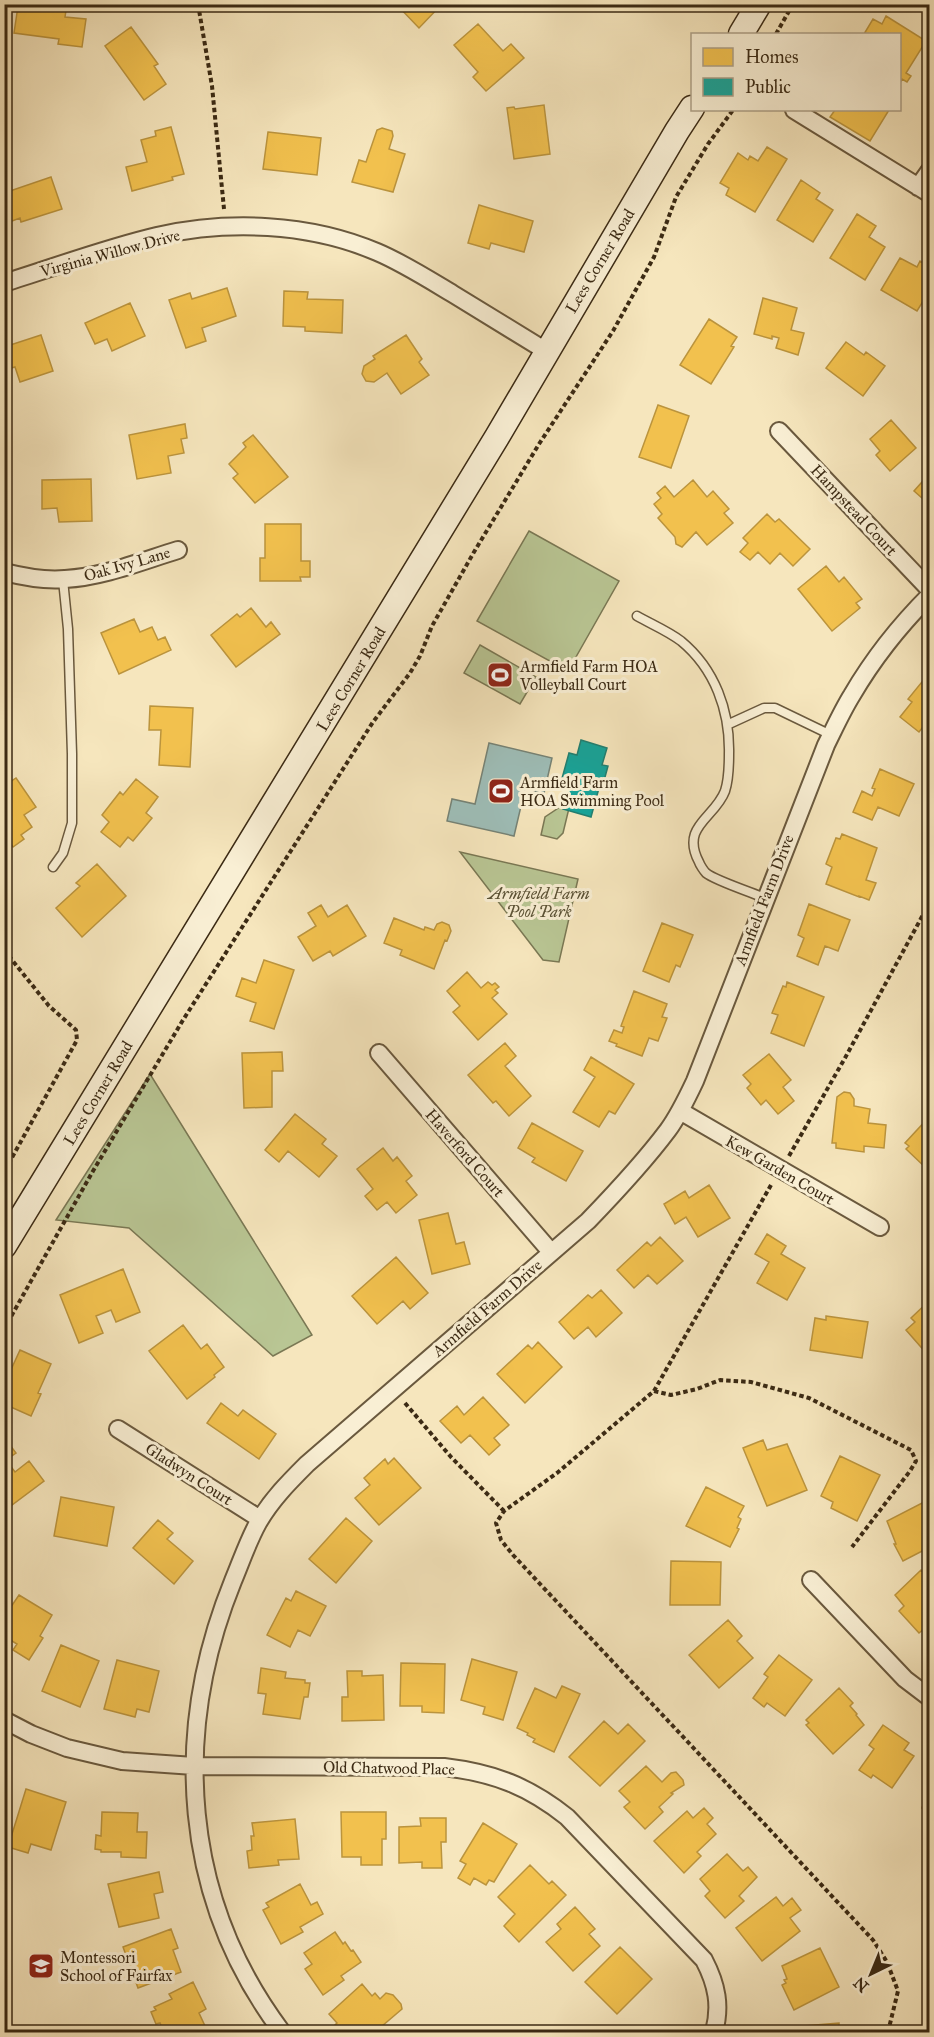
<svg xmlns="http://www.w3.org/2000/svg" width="934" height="2037" font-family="'IM FELL Great Primer',serif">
<rect width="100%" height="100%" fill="#f6e6bd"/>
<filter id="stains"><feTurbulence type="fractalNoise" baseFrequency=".00333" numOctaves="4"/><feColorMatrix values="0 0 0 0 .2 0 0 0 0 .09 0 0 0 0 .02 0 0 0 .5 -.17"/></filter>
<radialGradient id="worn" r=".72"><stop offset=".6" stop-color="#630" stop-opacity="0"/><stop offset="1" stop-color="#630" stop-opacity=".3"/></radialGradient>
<path fill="#b9c694" stroke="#7a7854" stroke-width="1.5" d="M529 531 619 581 568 671 477 621Z
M480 645 536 677 520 704 464 673Z
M566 803 570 804 563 833 557 839 541 835 545 817Z
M460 852 578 879 559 962 543 960Z
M150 1074 312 1335 273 1356 129 1228 56 1220Z"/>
<path fill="#9ebeb8" stroke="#768376" stroke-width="1.5" d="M489 743 552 758 544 793 525 789 514 836 447 821 452 799 475 804Z"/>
<path fill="#f2c14e" stroke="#bb943d" stroke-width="1.5" d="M51 4H67L65 17 86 19 82 47 58 44 59 39 14 33 18 6 50 10Z
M396 4H442L419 28Z
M633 4H672L671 9Z
M886 16 926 41 906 73 911 76 907 82 902 79 900 83V34H864L873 19 882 24Z
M478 24 503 51 511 44 524 58 486 91 473 77 478 72 454 45Z
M131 27 158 64 154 66 166 84 144 100 105 46Z
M544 105 550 154 514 159 507 108 514 107 515 109Z
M835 110H889L870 141 830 117Z
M171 127 184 174 172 177 173 180 132 191 126 167 147 162 141 140 156 136 155 131Z
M382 128 392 131 393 136 389 149 405 154 393 192 352 182 359 160 366 162 377 130Z
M268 132 321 138 317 175 263 169Z
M767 147 787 159 755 212 726 195 729 188 720 183 738 153 748 160 750 156 758 161Z
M51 177 62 209 21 222 20 218 4 224V193Z
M801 180 820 193 816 199 833 210 813 242 777 220Z
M479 205 533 221 524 252 491 243 489 249 468 243Z
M857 214 876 226 869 237 885 247 865 280 830 258Z
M900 258 917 267 920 261 930 267V290L917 311 881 290Z
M227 288 236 316 202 328 206 341 186 348 169 300 190 293 192 299Z
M284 291 308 292 307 299 343 300 342 333 305 331V327L283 326Z
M763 298 797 308 791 330 804 333 798 355 776 348 779 338 772 336V339L754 334Z
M130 303 145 336 112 351 107 339 95 344 85 323Z
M709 319 737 337 731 346 734 347 711 384 680 365Z
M41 335 53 371 20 382 15 367 4 370V347Z
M406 335 422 359 419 362 429 375 401 394 387 373 374 382 366 381 362 374 364 366 375 359 373 356Z
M846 342 864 355 866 352 885 366 863 396 826 368Z
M658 405 689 416 671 468 639 457Z
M891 420 916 448 890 471 876 455 880 451 870 439Z
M185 424 187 438 181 439 184 453 168 456 171 473 137 479 129 435Z
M253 435 288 477 255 503 233 478 238 474 229 464 246 447 243 443Z
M930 473V505L914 491Z
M91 479 92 521 59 522 57 508 42 509V480Z
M693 480 707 497 713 491 729 509 724 513 733 523 707 545 696 532 682 547 676 544 675 537 658 518 662 514 654 504 661 498 657 493 665 486 674 497Z
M767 514 775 522 779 519 810 549 793 566 780 553 770 564 758 552 750 560 740 552 748 543 743 538Z
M265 524H301V561H310V577H300L301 581H260V558H265Z
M826 566 839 582 844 577 862 599 856 603 860 608 832 631 798 589Z
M251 608 266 627 271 622 280 634 236 667 211 635 237 614 240 617Z
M134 619 140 632 152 627 158 640 165 637 171 650 119 674 101 633Z
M930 672V718L919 732 900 717 912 702 908 699Z
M150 706 193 708 190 767 159 765 161 730H149Z
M880 769 914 784 899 816 878 807 872 820 853 812 862 791 872 796 875 789 872 788Z
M16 778 36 807 24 815 32 827 21 835 24 839 13 847 4 835V786Z
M136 779 158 797 146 813 152 818 133 841 128 837 120 847 101 832 109 822 102 815 120 792 123 795Z
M842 834 877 848 866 880 876 883 869 900 859 896V897L826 884 832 867 826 864 836 838 840 839Z
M97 864 126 896 82 937 56 908 80 886 76 883Z
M809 904 850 920 838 951 825 946 818 965 797 956 804 938 798 935Z
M321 905 328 917 347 905 366 936 333 956 330 951 313 961 298 937 316 926 308 913Z
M394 918 424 930 425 927 434 930 437 924 442 922 449 925 451 931 447 941 445 940 434 969 400 955 402 950 384 943Z
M662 923 693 935 680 967 676 965 669 982 643 971Z
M264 960 294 970 274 1029 250 1021 256 1003 236 996 242 978 256 983Z
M467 972 481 988 488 982 492 985 495 983 499 987 495 990 498 993 492 998 507 1014 478 1040 453 1012 460 1006 447 991Z
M787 982 824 997 804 1046 771 1033 778 1015 772 1013 783 986 786 987Z
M634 991 667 1004 662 1017 667 1018 658 1041 649 1038 642 1056 616 1046 617 1044 609 1041 614 1030 622 1033 624 1027 621 1026Z
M505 1043 516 1056 505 1066 531 1096 509 1116 496 1101 493 1103 468 1075Z
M282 1052 283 1071H272V1107L244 1108 242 1053Z
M769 1054 791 1080 783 1087 794 1101 778 1114 766 1100 761 1105 747 1088 751 1084 743 1075Z
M591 1057 634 1084 615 1114 609 1111 599 1127 573 1112 595 1077 584 1070Z
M844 1092 850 1093 854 1099V1106L870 1109 868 1123 886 1125 884 1148 864 1146V1152L836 1148V1143H832L837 1097Z
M295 1114 326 1139 322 1144 337 1156 319 1177 288 1151 279 1162 265 1150Z
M930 1116V1166L927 1169 906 1149 909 1146 905 1143Z
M532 1123 583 1151 566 1181 532 1162 535 1158 518 1148Z
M383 1148 393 1161 397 1157 412 1176 406 1181 417 1195 396 1213 387 1202 377 1210 365 1196 373 1189 357 1169Z
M709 1185 730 1218 698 1237 686 1217 675 1224 664 1204 685 1191 689 1198Z
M448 1213 456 1244 464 1242 470 1264 432 1274 419 1220Z
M767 1234 786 1246 781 1254 805 1268 787 1300 757 1283 769 1262 755 1254Z
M660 1237 683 1261 657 1284 648 1275 634 1288 617 1270 647 1242 651 1246Z
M396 1257 428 1293 410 1309 403 1301 377 1324 352 1296Z
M123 1269 140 1312 116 1322 111 1310 96 1316 103 1333 79 1343 60 1295Z
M601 1290 622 1313 596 1337 588 1327 574 1339 559 1322 588 1295 592 1298Z
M930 1300V1352L927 1354 906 1330 915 1322 911 1318Z
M826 1316 868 1322 862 1358 810 1350 815 1318 826 1320Z
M183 1325 201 1349 207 1344 224 1367 214 1375 215 1377 187 1399 149 1351Z
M538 1342 562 1367 525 1403 497 1374 528 1345 532 1349Z
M20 1350 51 1364 38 1393 41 1394 31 1416 4 1404V1385Z
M483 1397 509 1425 494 1438 500 1445 489 1455 470 1435 461 1443 440 1421 457 1406 464 1415Z
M221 1403 238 1416 243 1410 276 1434 259 1459 207 1423Z
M4 1437 16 1453 6 1460 15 1472 29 1461 44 1481 4 1511Z
M763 1440 767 1450 787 1444 807 1490 767 1506 743 1448Z
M840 1456 880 1475 857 1521 831 1508 833 1502 821 1496Z
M394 1458 421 1488 379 1525 355 1498 370 1485 364 1478 385 1459 388 1464Z
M706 1487 744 1506 738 1517 741 1519 737 1528 739 1529 730 1547 686 1526Z
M61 1497 114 1507 107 1546 54 1536Z
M926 1501 930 1507V1547L903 1561 894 1544H896L887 1521Z
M346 1518 372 1541 336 1583 309 1559Z
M158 1520 173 1533 167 1539 193 1561 174 1584 133 1548Z
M671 1561 721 1562 720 1605H670Z
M930 1569V1624L919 1633 899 1611 904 1606 895 1595 921 1570 925 1574Z
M296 1591 326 1606 310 1636 298 1630 290 1647 267 1635 286 1598 291 1601Z
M19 1595 52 1615 40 1636 43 1638 29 1660 13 1650 17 1644 4 1636V1617Z
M728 1620 742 1636 737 1641 753 1658 719 1688 689 1655Z
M61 1645 99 1661 80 1707 42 1691Z
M779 1655 812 1680 785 1716 767 1703 764 1707 753 1698 768 1677 764 1674Z
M472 1659 517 1672 503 1720 483 1714 485 1707 461 1700Z
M117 1660 159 1671 149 1712 137 1709 135 1717 104 1709Z
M401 1663 445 1664 444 1713 422 1712V1706H400Z
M261 1668 286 1672 285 1678 305 1680V1683H310L308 1697H304L300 1719 263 1714 266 1694 258 1693Z
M347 1671H362V1676L383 1675 384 1720 342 1721V1697H348Z
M562 1686 580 1694 554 1752 533 1742 535 1739 527 1735 528 1733 517 1728 535 1688 556 1698Z
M839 1688 853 1703 850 1706 857 1714 856 1715 864 1725 833 1754 806 1725 809 1723 806 1720Z
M604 1721 618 1734 628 1724 645 1741 600 1786 569 1757Z
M883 1725 909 1743 904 1750 914 1756 892 1788 873 1775 871 1778 859 1770 874 1749 869 1745Z
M930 1762V1782L923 1780Z
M646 1766 662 1782 671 1773 676 1772 683 1780 684 1785 671 1793 673 1794 659 1807 663 1812 645 1829 624 1807 630 1802 619 1791Z
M4 1783 11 1786 4 1800Z
M930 1784V1810L922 1808Z
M26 1789 66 1802 51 1850 31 1844 28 1853 8 1847Z
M704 1808 713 1818 707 1824 716 1834 697 1852 701 1856 684 1873 654 1841 687 1811 693 1818Z
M102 1812 138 1813 137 1832H147L146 1858 121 1857V1852H101V1850L95 1849 96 1835 101 1836Z
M341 1812H386V1839H382V1865H361V1857H342Z
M420 1818H446V1842H441L442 1868H422V1862L399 1863V1827L421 1826Z
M295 1819 299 1859 278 1860 279 1865 249 1868 247 1851 252 1850 251 1836H254L252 1823Z
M483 1823 517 1844 494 1882 489 1880 486 1885 474 1878 470 1885 458 1878 466 1864 460 1861Z
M727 1854 743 1871 748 1867 757 1877 739 1896 744 1901 725 1918 705 1896 710 1891 700 1879Z
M530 1865 549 1884 552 1881 566 1895 519 1942 504 1926 515 1914 498 1897Z
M159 1872 163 1892 154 1894 159 1918 119 1927 108 1884Z
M300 1884 311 1905 317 1902 323 1914 300 1927 303 1932 281 1944 263 1910 269 1907 266 1903Z
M776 1897 783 1906 792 1898 801 1910 790 1918 800 1931 762 1961 736 1928Z
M575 1907 595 1929 589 1934 600 1946 573 1971 546 1942 561 1929 557 1924Z
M171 1929 178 1948 173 1950 181 1972 138 1988 123 1947Z
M335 1932 343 1944 345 1942 351 1951 353 1950 361 1962 341 1976 344 1980 323 1995 305 1969 312 1964 304 1953Z
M620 1947 652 1979 617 2014 585 1982Z
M820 1948 839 1987 794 2010 782 1985 786 1983 784 1980 787 1979 782 1966Z
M193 1982 206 2009 199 2013 205 2026 193 2032H164L160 2023 156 2024 151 2012 156 2010 154 2007 172 1999 169 1994Z
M362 1984 372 1996 375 1993 380 1999 386 1993 393 1995 401 2004 402 2009 375 2032H340L334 2026 337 2023 329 2014Z
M839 2023V2032H791V2027Z"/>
<path fill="#17a398" stroke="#227f70" stroke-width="1.5" d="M581 740 607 748 602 765 608 766 602 788H599L591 817 563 809 570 785 561 782 569 753 577 755Z"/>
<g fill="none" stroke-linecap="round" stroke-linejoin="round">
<g stroke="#6a593e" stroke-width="11">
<path id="lane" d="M637 616C651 624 668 631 681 641 715 669 730 711 729 754 729 766 729 779 725 791 715 818 680 826 699 862 700 865 704 871 706 873 714 880 753 893 765 898
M729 724 764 708H775L831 735
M53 867 63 853 72 823V754L68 629 63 580"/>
</g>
<g stroke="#6a593e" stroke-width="20">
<path id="street" d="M794 110 930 194
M918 187 930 170
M4 283C55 267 106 248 157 236 228 220 309 223 377 252 403 263 428 279 453 294 484 313 515 332 546 351
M779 431 930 590
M4 572C24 577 45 581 65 579 103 577 142 561 178 550
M379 1053 551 1252
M680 1111 880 1227
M118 1429 260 1519
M811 1580 905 1679 930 1698
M4 1720 31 1734 67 1748 122 1761 194 1766 444 1767C494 1773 528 1786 567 1817L704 1960C717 1985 721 2006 714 2032
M282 2032C182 1899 171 1734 233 1581 241 1562 248 1541 258 1523 271 1500 289 1482 307 1464L588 1221C616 1192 644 1162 668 1130 679 1115 687 1098 695 1081L826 745C834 729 842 711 852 695 873 659 900 625 930 595"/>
</g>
<g stroke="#3b2a14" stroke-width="27">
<path id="secondary" d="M741 34 759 4
M4 1246 497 437 677 131 692 108"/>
</g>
<path stroke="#3b2a14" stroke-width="4" stroke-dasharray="4.5 3" stroke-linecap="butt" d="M198 4 212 86 224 209
M776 34 793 4
M4 950 49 1006 76 1030 77 1040 4 1172
M789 1156 845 1058 930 902
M771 1185 654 1391 557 1473 504 1511 496 1523 501 1540 513 1555 873 1940 887 1962 898 1991 888 2032
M4 1329 93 1171 183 1020 373 722 410 673 420 656 432 626 474 552 539 444 613 331 654 257 676 197 708 144 733 110
M654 1391 671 1395 697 1389 720 1380 751 1382 809 1398 911 1450 916 1461 910 1471 852 1547
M405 1403 451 1457 504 1511"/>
<use href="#lane" stroke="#f9efd4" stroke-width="8"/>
<use href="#street" stroke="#f9efd4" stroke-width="16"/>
<use href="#secondary" stroke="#f9efd4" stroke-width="24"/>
</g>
<defs>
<g id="stadium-square" transform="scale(1.35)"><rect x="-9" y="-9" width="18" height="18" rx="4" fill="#8f2418" stroke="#f9efd4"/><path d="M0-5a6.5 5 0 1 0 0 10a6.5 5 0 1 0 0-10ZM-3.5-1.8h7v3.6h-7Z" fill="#fff"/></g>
<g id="school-square" transform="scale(1.35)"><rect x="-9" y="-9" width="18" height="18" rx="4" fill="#8f2418" stroke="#f9efd4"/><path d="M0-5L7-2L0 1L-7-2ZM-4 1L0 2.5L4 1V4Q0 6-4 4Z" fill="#fff"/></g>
</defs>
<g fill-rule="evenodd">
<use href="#stadium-square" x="500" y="675"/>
<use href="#stadium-square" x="501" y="791"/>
<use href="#school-square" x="41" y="1966"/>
</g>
<g text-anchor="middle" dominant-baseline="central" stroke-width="6" stroke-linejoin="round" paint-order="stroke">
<g font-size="16" fill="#3b2a14" stroke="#f9efd4">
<text transform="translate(110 253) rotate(-15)">Virginia Willow Drive</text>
<text transform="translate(600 261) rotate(-59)">Lees Corner Road</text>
<text transform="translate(854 510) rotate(47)">Hampstead Court</text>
<text transform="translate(127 564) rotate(-16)">Oak Ivy Lane</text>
<text transform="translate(351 679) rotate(-59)">Lees Corner Road</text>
<text transform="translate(764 900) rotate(-69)">Armfield Farm Drive</text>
<text transform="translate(98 1093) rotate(-59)">Lees Corner Road</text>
<text transform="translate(465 1153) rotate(49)">Haverford Court</text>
<text transform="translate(780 1170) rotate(30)">Kew Garden Court</text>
<text transform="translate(487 1308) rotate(-41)">Armfield Farm Drive</text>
<text transform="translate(189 1474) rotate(33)">Gladwyn Court</text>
<text transform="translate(389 1768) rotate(1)">Old Chatwood Place</text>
</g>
<g font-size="16" fill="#3b2a14" stroke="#f9efd4" text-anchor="start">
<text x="520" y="666">Armfield Farm HOA<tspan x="520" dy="18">Volleyball Court</tspan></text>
<text x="520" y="782">Armfield Farm<tspan x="520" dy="18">HOA Swimming Pool</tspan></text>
<text x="60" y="1957">Montessori<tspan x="60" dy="18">School of Fairfax</tspan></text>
</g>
<g font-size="16" font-style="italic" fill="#5a5134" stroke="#f9efd4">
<text x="539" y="893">Armfield Farm<tspan x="539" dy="18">Pool Park</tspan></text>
</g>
</g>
<rect width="934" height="2037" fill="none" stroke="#f6e6bd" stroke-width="24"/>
<rect x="6" y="6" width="922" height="2025" fill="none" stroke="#3b2a14" stroke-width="3"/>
<rect x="12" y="12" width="910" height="2013" fill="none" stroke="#3b2a14" stroke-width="1.5"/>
<rect x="691" y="33" width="210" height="78" fill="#f9efd4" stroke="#ada087" stroke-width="1.5"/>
<rect x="703" y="48" width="30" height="18" fill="#f2c14e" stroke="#ada087" stroke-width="1.5"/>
<text x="745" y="63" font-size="18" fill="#3b2a14">Homes</text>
<rect x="703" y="78" width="30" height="18" fill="#17a398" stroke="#ada087" stroke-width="1.5"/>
<text x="745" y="93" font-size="18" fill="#3b2a14">Public</text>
<g transform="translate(871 1974) rotate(223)" stroke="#f9efd4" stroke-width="4.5" paint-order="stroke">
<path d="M0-4.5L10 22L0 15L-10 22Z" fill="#3b2a14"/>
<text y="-9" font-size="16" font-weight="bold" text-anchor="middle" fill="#3b2a14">N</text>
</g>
<rect width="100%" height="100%" filter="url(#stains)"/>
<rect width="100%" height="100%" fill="url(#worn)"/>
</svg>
